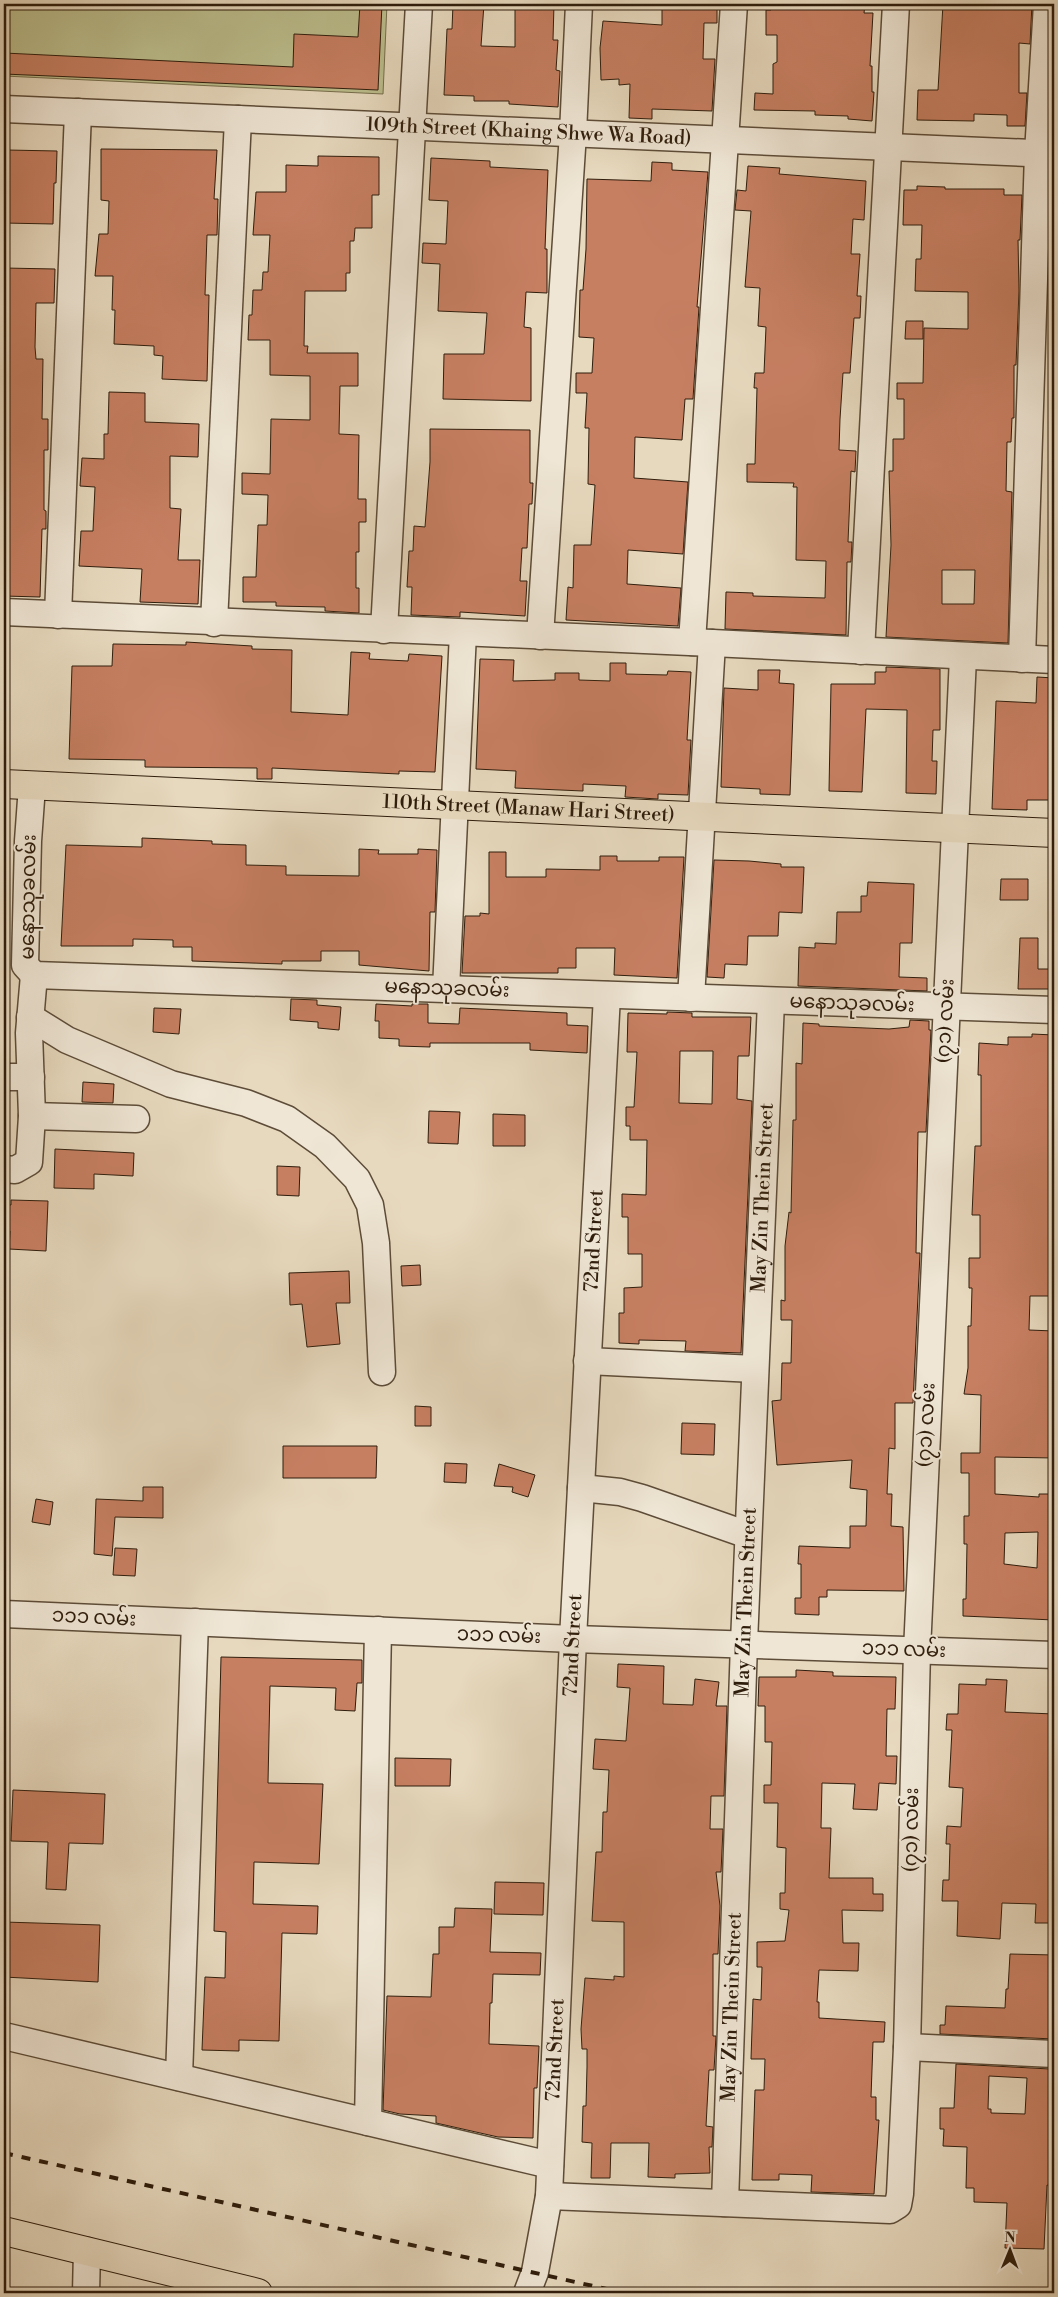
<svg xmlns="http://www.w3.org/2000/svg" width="1058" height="2297" font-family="'Libre Bodoni','Noto Sans Myanmar',serif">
<rect width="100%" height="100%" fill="#e7d9be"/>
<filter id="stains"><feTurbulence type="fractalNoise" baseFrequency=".004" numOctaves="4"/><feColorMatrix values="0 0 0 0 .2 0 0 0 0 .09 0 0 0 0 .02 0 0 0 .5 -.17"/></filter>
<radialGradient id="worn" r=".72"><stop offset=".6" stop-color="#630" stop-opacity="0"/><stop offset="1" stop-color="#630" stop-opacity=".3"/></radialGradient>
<path fill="#bcbe8d" stroke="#766e4c" d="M4 4H387L383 94 4 76Z"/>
<path fill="#c77f62" stroke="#2f1d0c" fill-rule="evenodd" d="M360 4H382L378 90 4 74V53L293 67 294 34 358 37Z
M453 4H484L481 46 515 47V4H554L553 40H558L556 70 560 71 558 107 509 104V101H474V96L444 95 447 29H452Z
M772 4H865L864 13H873L870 66H872V92H874L872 121 848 119V116L815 115V111L754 110 755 93 773 94V64L777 62V35H766V10H771Z
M943 4H1032L1030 44 1019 43V93H1027L1025 126H1007V115L974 114V121L917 120 918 90H938Z
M662 5 717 6V23H704L703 59H715L712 111 652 109V119L629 118 630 84 619 85V79L601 80 600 48 603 21 662 25Z
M101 149 217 150 214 199H218L217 235H207L205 295H209L207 381 162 379 163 356 154 355V346L114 344 115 310H112L113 276H95L99 234H108L109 201 101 200Z
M7 150 57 151 56 183H54L53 224 4 223Z
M318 156 379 157V195H372V228H355L354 241H350V273H346V291H305L304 346H308L307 353H358V386H340L339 434 359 435 358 499H366V522H359V552H356V588H359V613L325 611V607L276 606V602H243V577H256L258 525H267L268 495 242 494V473L270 474 271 419 310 420V376L270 375V340H248L249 315H252L253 290H262L263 272H268L270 235H253L256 192H286V165L318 166Z
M431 158 490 161V167L548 170 545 249H547V293L526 292 524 327 531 328V401L443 399 444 354H484L487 313 438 311 440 264 422 263 423 243 446 244 448 201 429 200Z
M652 162 672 163V170L708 172 697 307H699L693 399H685L682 440 635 437 634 478 688 482 683 554 628 550 627 584 681 588 678 626 566 620 568 587 573 588 574 545H591L595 485 588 484 589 428H585L587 393H576V373H592L594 338 579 337 580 290H583L586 249 587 179 651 181Z
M748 166 780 168 779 174 866 181 864 220 853 219 851 254H860L857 296H861L860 318H854L850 373H843L840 419 839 450 856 451 855 472 851 471 848 542H852L851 562H847L846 635 725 629 726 592 753 593V596L825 598 826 561 796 560 797 487H793L794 483 747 482V464H755L757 388H754L755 373H764L766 327 758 326 760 288 745 287 751 211 735 210 737 190 746 191Z
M917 186 945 187V189H1004V195H1022L1020 240H1018L1019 291 1016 365H1014V418H1012L1011 442H1007L1006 491 1012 492 1008 643 886 637 891 545 889 471H893V439H904V399H897V383H923L924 328 968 329V292L915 291 916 259H921L922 225H903L904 190H917ZM942 570H975L974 604H942Z
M4 268 55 269 54 303H36L35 347 36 359H43L42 419H48V450H44V510L46 511V529H42L40 597 4 596 5 529H4Z
M906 321H923V339H905Z
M109 392 145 393V422L199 424 198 457 170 456V508L181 509 178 560H200L198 604 140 602 142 569 79 566 81 531H93L95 487 80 486 82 458 104 459V434H108Z
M430 429 530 430V483H533L532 504H529L527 548H522L520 581H527L525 616 460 612V617L411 615 412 587H407L409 551H413L414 526 425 527 430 462Z
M186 642 252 646V649L292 650 291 712 348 715 351 652 370 653 369 659 408 661 409 654 442 656 435 772 399 771V774L272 768V779H257V768L145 767V760L69 759 72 666H112L113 644 186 645Z
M480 659 514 660 513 681 555 680V673H579V680L610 681V663H626V674L667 675 668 671 691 672 687 740H691L688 795 658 794V799L625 797 626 786 583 784V791L515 788 516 771 476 769Z
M886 667 940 669V730H933L932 761H937L936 794 906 793 907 710 866 709 862 792 829 791 831 684H875V672H886Z
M758 670H780L779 683 794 684 790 795 760 794V789L721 787 724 688 758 690Z
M1037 677 1054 678V800H1027V810L992 809 996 701 1036 703Z
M142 838 212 841V844L246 845V865L286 866V875L359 876V849L379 850 378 854H418V849L437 850 435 912H430L429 971 359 965V951H321V961H282V964L192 961V947H173V940L133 939V946H61L66 845 142 847Z
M489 852H506V877H546V869L600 870V856H617V861H659V857H684L677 978 614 975 615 948H576V968H558V973H462L465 916H480V913L489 914Z
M714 860 749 861 781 864V867H804L802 913 779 912 778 936H748L747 965 725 964 724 978 707 977Z
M1001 879H1028V900H1000Z
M868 882 914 884 912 943H900L899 977 927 978V991L798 986 799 947 815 948V943L836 944 837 912H861V896H867Z
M1020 938H1038V969H1054V989H1018Z
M291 999 317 1000V1005L341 1007 339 1030 318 1028V1022L290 1020Z
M376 1004 412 1006V1004H428V1023L459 1024 460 1008 567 1013V1025L588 1026 587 1053 530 1050V1043H430V1047L399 1046V1039L379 1038V1021H375Z
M154 1008 181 1009 179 1034 153 1032Z
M667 1012 692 1013V1017H751L749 1056H738L737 1099 752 1101 741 1353 685 1351 686 1341 639 1340V1344L619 1343V1313H624V1288L642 1287V1254H628V1217H622V1194L646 1195 647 1140H630V1126H626V1107H634L637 1052H627L628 1013 667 1014ZM680 1051H713L712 1104 679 1103Z
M910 1020 929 1021V1030H931L926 1132H918L916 1253H920L913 1403H895V1449L889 1448 887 1494H892L891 1526 903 1527 904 1591 827 1590V1597H819V1615L795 1614V1598H801V1564H798L799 1546 850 1548V1526H866L867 1490 850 1488 852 1460 777 1465 772 1401 781 1400 782 1363H791L792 1320H781V1300L785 1301V1246L789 1212 791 1213 793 1120H796V1063L802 1064 803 1023 819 1024V1026L889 1029 909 1027Z
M1032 1034 1054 1035V1296H1030L1029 1330 1054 1331V1458L995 1457V1494L1039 1497V1494H1054V1620L963 1616V1599H966L967 1544H964V1516H969V1473H961V1453H980L981 1395 964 1394 968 1368V1326H971L972 1288H969V1258H980V1215H972L975 1146H981V1075H978L979 1043 1008 1045V1037H1032ZM1038 1532 1037 1568 1004 1564 1005 1533Z
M83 1082 114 1084 113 1103 82 1102Z
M429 1111 460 1112 458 1144 428 1143Z
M493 1114 525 1115V1146H493Z
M55 1149 134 1153 133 1176 94 1174V1189L54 1188Z
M277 1166 300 1167 299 1196 277 1195Z
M11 1200 48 1201 46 1251 9 1249 10 1231H4V1204L11 1205Z
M420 1265 421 1285 402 1286 401 1266Z
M349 1271 350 1303H336L340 1344 307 1347 302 1304 290 1305 289 1273Z
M415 1406 431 1407V1426H415Z
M682 1423 715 1424 714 1455 681 1454Z
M283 1446H377L376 1478H283Z
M445 1463 467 1464 466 1483 444 1482Z
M499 1464 535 1475 528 1497 512 1492 513 1487 494 1486Z
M143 1487H163V1518L115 1517 112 1556 94 1554 96 1499 143 1501Z
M36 1499 53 1502 50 1525 32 1522Z
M115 1548 137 1549 135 1576 113 1575Z
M221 1657 362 1660V1683H357L355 1711 335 1710 336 1688 270 1686 268 1783 323 1784 319 1864 254 1862 253 1904 318 1906 317 1934 282 1933 279 2041 239 2040V2051L202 2050 205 1977 225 1978 226 1932 214 1931Z
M618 1664 664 1666 663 1704 693 1705 695 1679 719 1682 716 1706H727L724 1796H711L710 1829H723L721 1872H716L720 1906 718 1954H713V2036H716L714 2070H709L706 2126 713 2127 712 2147H709L710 2173 675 2174V2178L648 2177 649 2143H611L610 2178H591L592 2143 582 2142 583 2106H586L587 2067V2049H582L581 2029 585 1978 614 1980V1976L624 1977V1922L592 1921 596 1852H602L603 1812H607L609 1770 593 1769 595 1739 626 1741 630 1688 617 1687Z
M796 1670 833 1672V1676L896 1677 895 1709H887L886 1756H897L896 1784 879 1783 877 1810 853 1809 855 1784 822 1783 821 1828H831L829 1878H873V1894H883V1911L842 1910 843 1943H859L858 1971 819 1970 817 2002H819V2018L885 2022 884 2042H873L871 2097H876V2120H879L874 2194 811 2192 812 2175 779 2174V2180H752L755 2090H764L765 2059H751L753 1999 761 2000 762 1967H757V1942L785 1941 789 1910 780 1909V1893H785L786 1848 777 1847 778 1803H764V1785H771L772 1742H765V1706H758L759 1677H796Z
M986 1679 1007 1680 1005 1712 1054 1714V1923H1035L1036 1904 1002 1903 1000 1939 957 1936 958 1901H942L943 1880H949L950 1844H946L947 1826 961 1827 963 1788 949 1787 952 1730H946L947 1714H958L959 1684 986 1685Z
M395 1758 451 1759 450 1786H395Z
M13 1790 105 1794 103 1844 69 1843 66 1890 46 1889 48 1842 11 1841Z
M495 1882 544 1883 543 1915 494 1914Z
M455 1908 492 1909 490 1952 541 1953 540 1975 493 1974 492 2003H490L489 2044 539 2046 537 2088H534L533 2138 498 2137 436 2123V2116L400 2114 383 2110 387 1996 431 1997 433 1954H439V1927H454Z
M4 1922 100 1925 98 1982 4 1977Z
M1010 1954 1054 1955 1050 2012 1051 2031H1054V2039L940 2034V2025H945L946 2006 1005 2008 1006 1989H1008Z
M956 2064 1050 2069 1049 2139H1054V2186L1047 2185 1044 2249 1005 2248 1007 2203 974 2202V2188H966L967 2147 943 2146 944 2129H940V2108H954ZM989 2076 1027 2078 1025 2114 991 2113V2109H988Z"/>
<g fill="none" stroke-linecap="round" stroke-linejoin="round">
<g stroke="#5d4c38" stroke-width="29">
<g id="minor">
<path id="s1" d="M4 109 1054 154"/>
<path d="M4 612 712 643 1054 660"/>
<path d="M58 615 78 112"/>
<path d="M214 623 238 119"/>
<path d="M384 630 419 4"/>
<path d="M540 636 573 133 579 4"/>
<path d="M692 642 734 4"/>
<path d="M861 651 896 4"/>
<path d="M1022 659 1038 153 1047 4"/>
<path d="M32 786 28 841 25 965 34 975 1054 1010"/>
<path d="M446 989 463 633"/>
<path d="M691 998 712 643"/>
<path d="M30 1017 67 1040 171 1084 246 1103 287 1119 325 1146 357 1179 370 1205 376 1243 382 1372"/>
<path d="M4 1077H31"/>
<path d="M32 1116 136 1119"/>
<path d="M4 1169 15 1170 29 1162 32 1116 29 1033 34 975"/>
<path d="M587 1361 755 1369"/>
<path d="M581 1488 620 1492 642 1498 748 1535"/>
<path d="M4 1614 573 1639 1054 1655"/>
<path d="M4 2036 550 2165"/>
<path d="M907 2047 1054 2054"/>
<path d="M179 2077 195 1622"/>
<path d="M368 2122 378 1630"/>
<path d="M549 2196 890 2210 898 2205 900 2194 907 2047 917 1651 963 657"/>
<path id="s2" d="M725 2203 744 1643 771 1001"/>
<path d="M86 2293 87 2251"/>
<path id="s3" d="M527 2293 535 2272 549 2196 573 1639 607 995"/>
</g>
</g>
<g stroke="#2f1d0c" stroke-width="30">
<g id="major">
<path id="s4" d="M4 784 1054 833"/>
<path d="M4 2231 258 2293"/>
</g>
</g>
<use href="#minor" stroke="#efe6d5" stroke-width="26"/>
<use href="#major" stroke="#e7d9be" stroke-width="28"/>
<path stroke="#2f1d0c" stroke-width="4" stroke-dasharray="9 9" stroke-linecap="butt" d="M4 2153 624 2293"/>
</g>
<g text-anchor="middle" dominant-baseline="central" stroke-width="4" stroke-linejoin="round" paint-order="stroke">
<g font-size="20" fill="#2f1d0c" stroke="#efe6d5">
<text stroke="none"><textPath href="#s1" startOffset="525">109th Street (Khaing Shwe Wa Road)</textPath></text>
<text stroke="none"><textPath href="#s4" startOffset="525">110th Street (Manaw Hari Street)</textPath></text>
<text transform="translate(29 897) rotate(-89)">မနောသုခလမ်း</text>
<text transform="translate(447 989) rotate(2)">မနောသုခလမ်း</text>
<text transform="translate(852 1004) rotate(2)">မနောသုခလမ်း</text>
<text transform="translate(946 1021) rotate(-87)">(၇၁) လမ်း</text>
<text stroke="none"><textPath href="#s2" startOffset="1006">May Zin Thein Street</textPath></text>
<text stroke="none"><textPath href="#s3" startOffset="1056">72nd Street</textPath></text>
<text transform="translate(927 1425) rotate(-87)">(၇၁) လမ်း</text>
<text stroke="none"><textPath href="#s2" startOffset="601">May Zin Thein Street</textPath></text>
<text transform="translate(94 1618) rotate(3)">၁၁၁ လမ်း</text>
<text transform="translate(499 1636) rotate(2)">၁၁၁ လမ်း</text>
<text stroke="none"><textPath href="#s3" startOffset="651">72nd Street</textPath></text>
<text transform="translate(904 1650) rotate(2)">၁၁၁ လမ်း</text>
<text transform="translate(912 1830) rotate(-89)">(၇၁) လမ်း</text>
<text stroke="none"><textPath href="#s2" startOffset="196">May Zin Thein Street</textPath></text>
<text stroke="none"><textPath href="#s3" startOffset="246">72nd Street</textPath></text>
</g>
</g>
<rect width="1058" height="2297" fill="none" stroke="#e7d9be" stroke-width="20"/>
<rect x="5" y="5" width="1048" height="2287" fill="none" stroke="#2f1d0c" stroke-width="2.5"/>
<rect x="10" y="10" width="1038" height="2277" fill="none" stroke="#2f1d0c"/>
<g transform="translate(1010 2250) rotate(1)" stroke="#efe6d5" stroke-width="4" paint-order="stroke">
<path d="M0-4L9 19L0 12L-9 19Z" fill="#2f1d0c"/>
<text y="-8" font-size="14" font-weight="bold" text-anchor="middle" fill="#2f1d0c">N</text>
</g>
<rect width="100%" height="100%" filter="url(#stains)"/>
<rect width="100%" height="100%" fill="url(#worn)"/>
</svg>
